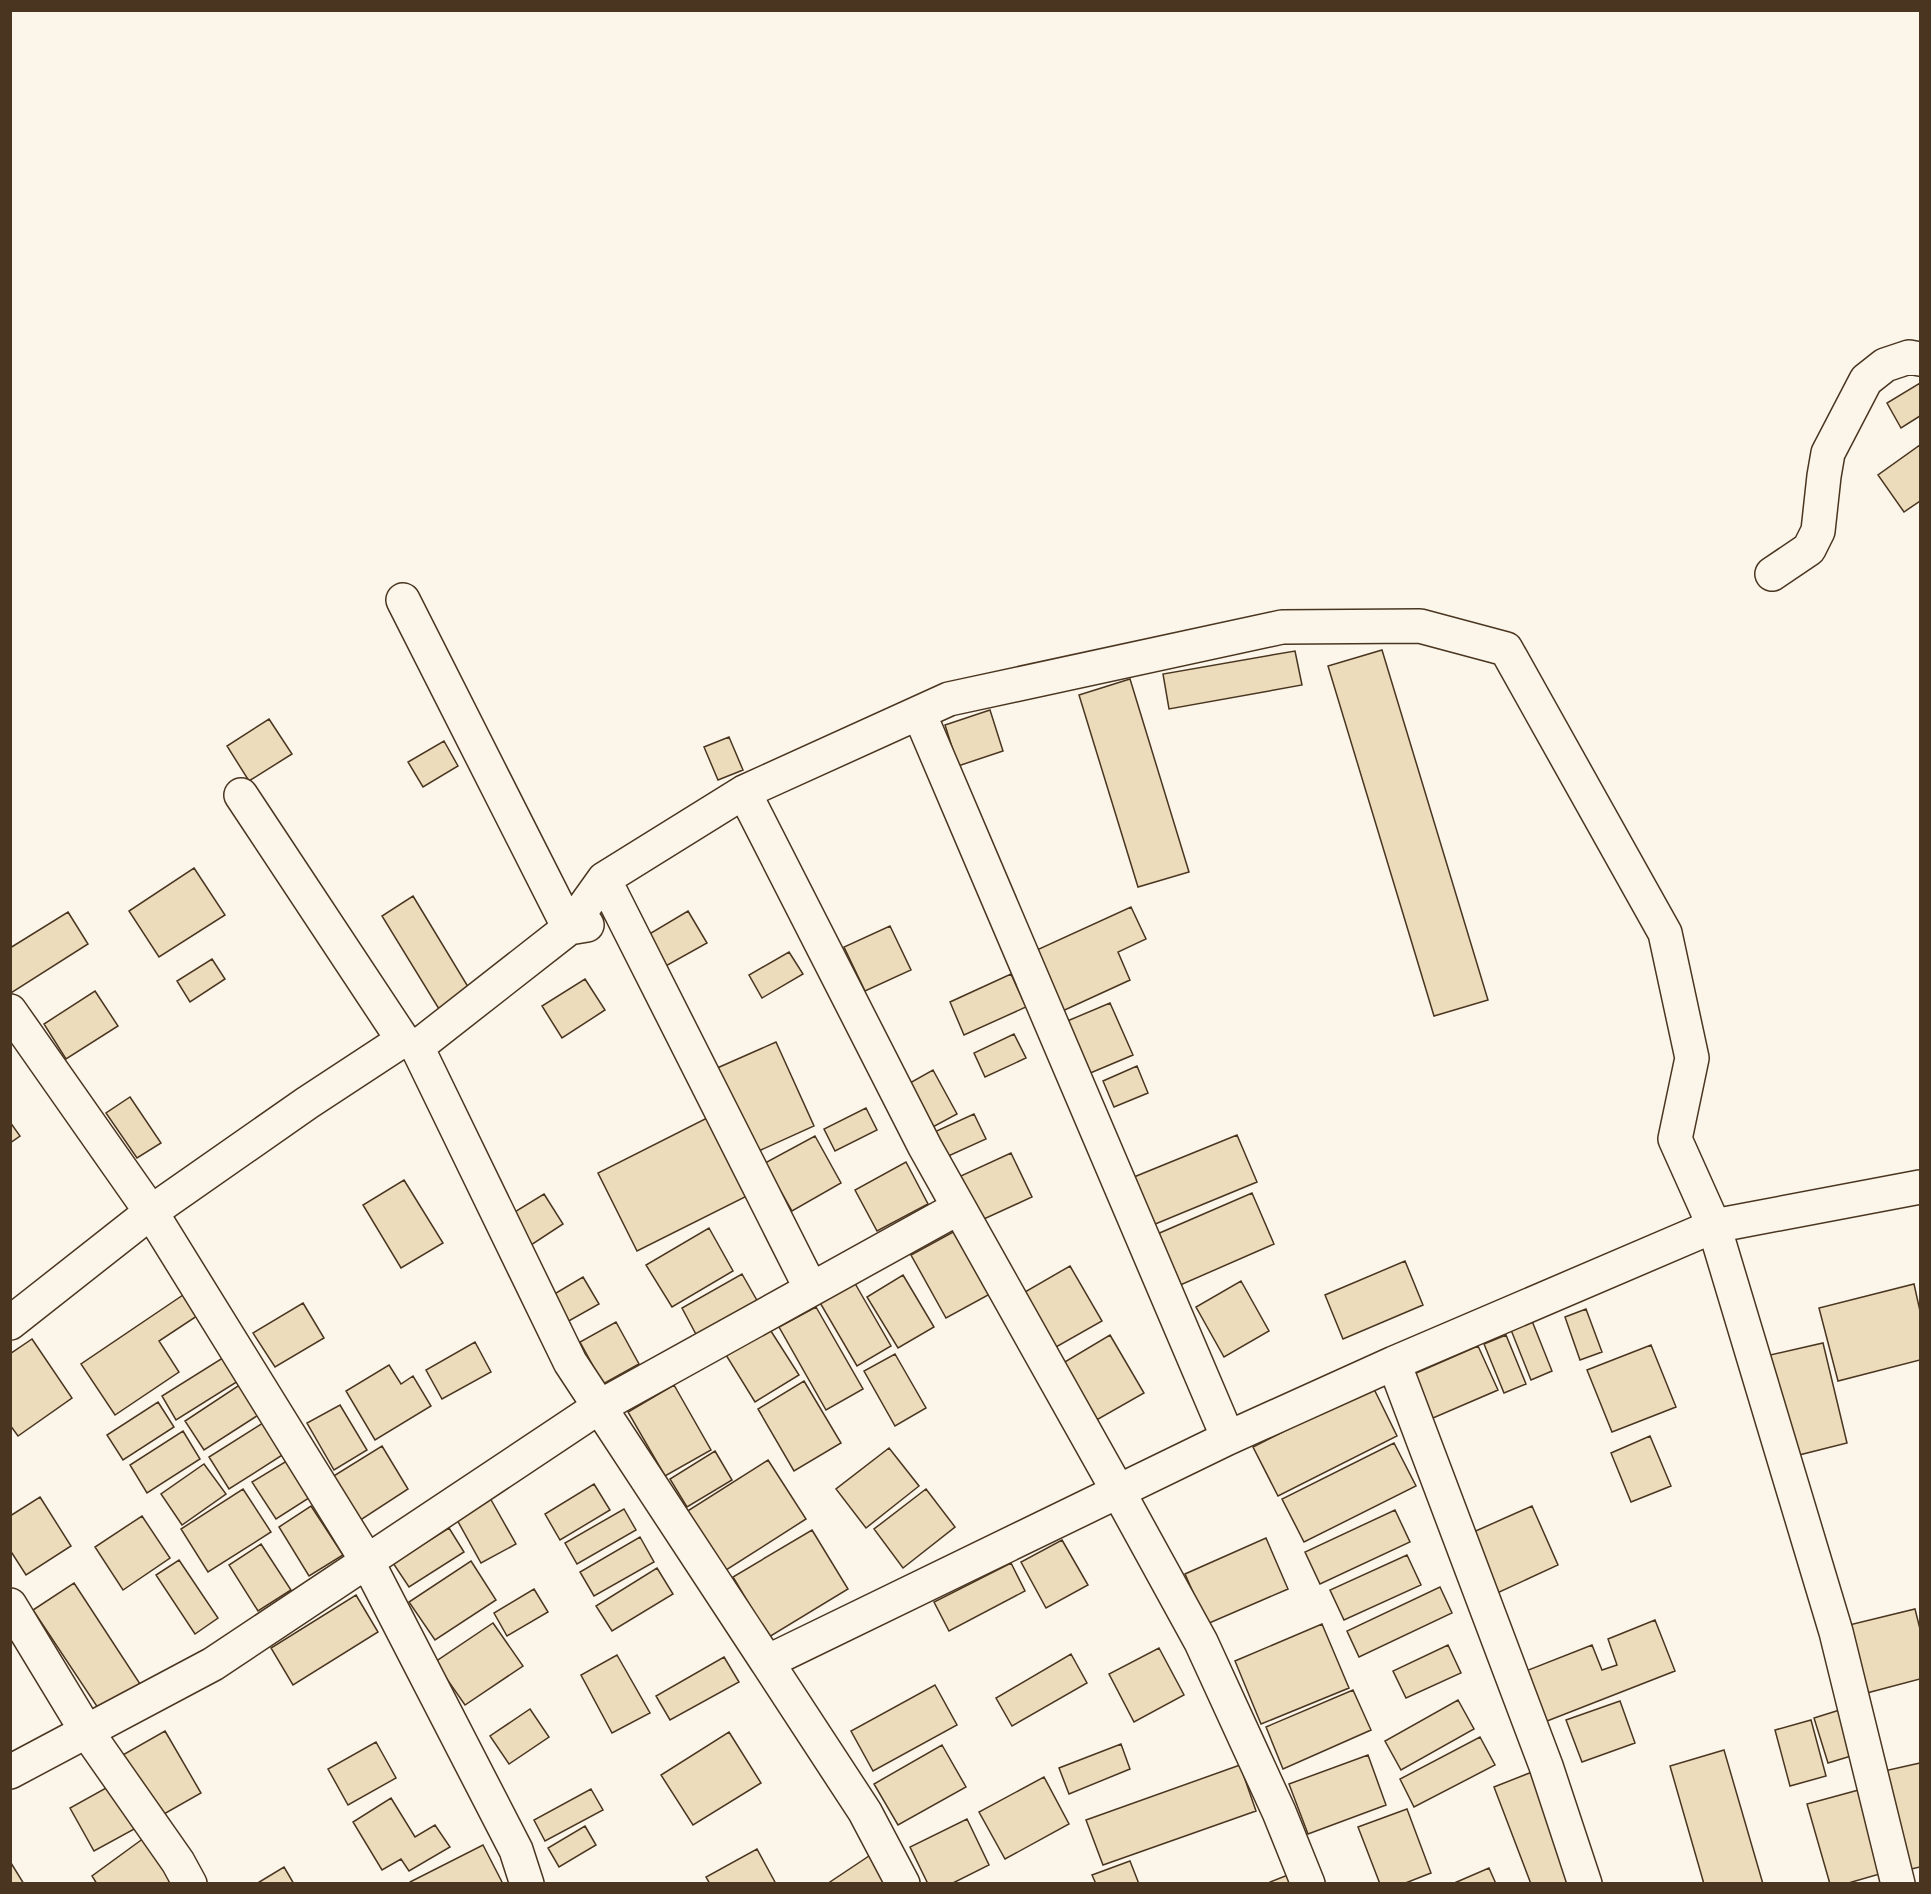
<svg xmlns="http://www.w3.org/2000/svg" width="1931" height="1894" font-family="'Noto Sans',sans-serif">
<rect width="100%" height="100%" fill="#fbf6e9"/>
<path fill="#ecdcbc" stroke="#4a3520" stroke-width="1.5" d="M1920 383V416L1901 428 1887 403Z
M1920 445V501L1904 512 1878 475Z
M1382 650 1488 1000 1434 1016 1328 666Z
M1295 651 1302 685 1169 709 1163 674Z
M1130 679 1189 872 1138 887 1079 695Z
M990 710 1003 751 958 766 945 725Z
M269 719 292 754 249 781 227 746Z
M729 737 743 770 718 780 704 747Z
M444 741 458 766 423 787 408 762Z
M194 868 225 915 159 957 129 911Z
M413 896 470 990 439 1009 382 916Z
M1131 907 1146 939 1118 952 1130 980 1056 1014 1028 954Z
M688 911 707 943 664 967 646 936Z
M68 912 88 944 11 993 10 948Z
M890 926 911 970 865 991 844 947Z
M789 952 803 974 762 998 749 975Z
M212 959 225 979 190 1002 177 981Z
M1011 974 1026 1007 964 1035 950 1002Z
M585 979 605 1010 562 1038 542 1006Z
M95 991 118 1026 66 1059 44 1024Z
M1110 1003 1133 1055 1088 1074 1065 1022Z
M1014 1034 1026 1058 985 1077 974 1053Z
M776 1042 814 1126 752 1154 715 1069Z
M1137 1066 1148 1093 1114 1107 1103 1081Z
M933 1070 957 1114 931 1128 908 1084Z
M130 1097 161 1143 137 1158 106 1113Z
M866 1108 877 1130 835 1151 824 1129Z
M974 1114 986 1139 944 1158 932 1133Z
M711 1116 751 1194 637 1251 598 1173Z
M10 1122 20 1136 10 1143Z
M1237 1135 1257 1182 1148 1227 1129 1179Z
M815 1136 841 1183 792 1211 765 1163Z
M1011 1153 1032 1197 973 1224 952 1180Z
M906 1162 928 1204 877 1231 855 1190Z
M404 1180 443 1243 401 1268 363 1205Z
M1252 1193 1274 1244 1178 1286 1155 1235Z
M544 1194 563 1224 525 1249 505 1218Z
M709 1228 733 1271 672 1307 646 1265Z
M955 1231 990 1294 946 1318 911 1255Z
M1405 1261 1423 1305 1343 1339 1325 1295Z
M1070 1266 1102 1321 1049 1351 1018 1296Z
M742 1274 759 1304 698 1338 682 1308Z
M903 1275 934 1327 898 1348 867 1297Z
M583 1277 599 1304 567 1322 551 1296Z
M853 1280 891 1346 857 1366 819 1301Z
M1241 1281 1269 1331 1224 1357 1196 1307Z
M1914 1284 1920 1311V1360L1838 1381 1819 1308Z
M189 1291 203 1312 159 1341 179 1372 115 1415 81 1364Z
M303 1303 324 1338 275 1367 253 1333Z
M816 1307 863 1389 826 1410 779 1327Z
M1586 1309 1602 1352 1580 1360 1565 1317Z
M1532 1321 1552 1371 1531 1380 1511 1330Z
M616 1322 639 1364 603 1384 580 1342Z
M769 1328 799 1375 755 1402 726 1355Z
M1110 1335 1144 1393 1086 1426 1053 1369Z
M1506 1335 1526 1384 1504 1393 1484 1344Z
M32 1339 72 1398 18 1436 10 1425V1354Z
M475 1342 491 1372 442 1399 426 1370Z
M1823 1343 1847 1443 1795 1456 1770 1355Z
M1651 1345 1676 1407 1612 1432 1587 1370Z
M1478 1346 1498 1390 1433 1418 1414 1374Z
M229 1354 243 1378 176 1420 162 1396Z
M895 1354 926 1408 895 1426 864 1371Z
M389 1365 401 1384 413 1376 431 1406 375 1440 346 1391Z
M804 1381 841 1443 794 1471 758 1409Z
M244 1382 263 1412 204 1450 185 1421Z
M674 1385 711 1450 665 1476 628 1412Z
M1373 1387 1397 1436 1278 1496 1253 1447Z
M158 1402 174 1427 123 1460 107 1435Z
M340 1405 367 1450 334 1470 307 1423Z
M266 1421 287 1452 229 1489 209 1457Z
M183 1431 200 1459 147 1493 130 1465Z
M1650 1436 1671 1486 1631 1502 1611 1453Z
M1394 1443 1416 1486 1304 1542 1282 1499Z
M382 1446 408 1489 359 1521 332 1477Z
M889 1448 919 1486 866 1528 836 1489Z
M715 1451 732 1480 687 1507 670 1479Z
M290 1459 312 1496 276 1519 252 1482Z
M768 1460 806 1519 723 1572 686 1512Z
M204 1464 226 1494 182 1525 161 1494Z
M594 1484 610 1510 560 1540 545 1514Z
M243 1489 271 1532 208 1572 181 1529Z
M926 1489 955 1527 903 1568 874 1529Z
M40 1497 71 1546 26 1575 10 1550V1516Z
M490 1498 516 1544 481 1563 456 1518Z
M311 1506 343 1555 309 1576 279 1527Z
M1532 1506 1558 1565 1495 1594 1469 1534Z
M624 1509 636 1530 577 1564 565 1543Z
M1395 1510 1410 1542 1320 1584 1305 1552Z
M142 1516 170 1558 123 1590 95 1547Z
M449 1528 464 1552 409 1587 393 1563Z
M812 1530 848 1589 769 1637 733 1577Z
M640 1537 654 1562 594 1596 580 1572Z
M1266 1538 1288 1589 1207 1624 1185 1574Z
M1062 1540 1088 1585 1046 1608 1021 1562Z
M261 1544 291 1590 258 1611 229 1565Z
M1407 1555 1421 1585 1344 1620 1330 1590Z
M179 1560 218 1618 195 1634 156 1575Z
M471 1561 496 1600 435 1640 409 1602Z
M1011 1563 1025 1591 949 1631 934 1602Z
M657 1568 673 1594 612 1631 596 1606Z
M74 1583 144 1690 104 1717 33 1610Z
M1440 1587 1452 1613 1359 1657 1347 1631Z
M534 1589 548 1612 507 1636 494 1613Z
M356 1595 378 1632 293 1685 271 1648Z
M1915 1609 1920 1629V1679L1863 1694 1845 1626Z
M1655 1620 1675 1671 1542 1723 1521 1673 1592 1645 1602 1670 1617 1665 1608 1639Z
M493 1623 523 1666 465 1705 435 1662Z
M1322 1624 1349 1688 1261 1724 1235 1661Z
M1448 1645 1461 1673 1406 1698 1393 1671Z
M1159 1648 1184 1695 1134 1722 1109 1674Z
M1071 1654 1087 1683 1012 1726 996 1698Z
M617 1655 650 1713 612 1733 581 1675Z
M724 1657 739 1682 670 1720 656 1696Z
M935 1685 957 1725 873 1771 851 1731Z
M1353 1690 1371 1730 1283 1769 1266 1727Z
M1458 1700 1474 1729 1401 1770 1385 1741Z
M1620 1701 1635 1743 1582 1762 1566 1720Z
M1846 1708 1861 1753 1828 1763 1814 1718Z
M530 1709 549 1737 509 1764 490 1736Z
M1811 1720 1826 1776 1790 1786 1775 1730Z
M165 1731 201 1793 157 1818 121 1756Z
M729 1732 761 1783 693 1825 661 1775Z
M1480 1737 1495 1765 1414 1807 1400 1779Z
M376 1742 396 1778 348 1805 328 1769Z
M1121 1744 1130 1769 1069 1794 1059 1768Z
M942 1745 966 1787 898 1825 874 1784Z
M1724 1750 1763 1884H1704L1670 1766Z
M1368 1755 1386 1805 1308 1834 1289 1784Z
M1920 1763V1867L1907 1870 1884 1771Z
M1240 1765 1256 1811 1103 1865 1086 1820Z
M1532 1772 1575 1884H1531L1494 1787Z
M1044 1777 1069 1824 1005 1859 979 1812Z
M115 1783 138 1827 94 1851 70 1808Z
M1866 1788 1890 1871 1845 1884H1830L1807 1804Z
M591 1789 603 1810 545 1841 534 1820Z
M391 1798 415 1837 435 1825 450 1847 409 1871 401 1859 382 1870 353 1822Z
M1407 1809 1431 1873 1403 1884H1380L1358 1827Z
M967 1819 989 1865 951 1884H928L910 1847Z
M585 1826 596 1845 559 1867 548 1848Z
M144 1838 173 1884H97L92 1876Z
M483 1845 503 1884H410V1882Z
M757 1849 776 1884H710L706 1877Z
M872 1854 891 1884H827Z
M1130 1861 1139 1884H1096L1092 1875Z
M11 1863 24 1884H10Z
M284 1867 294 1884H256Z
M1489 1868 1496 1884H1452Z
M1293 1873 1297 1884H1270V1882Z"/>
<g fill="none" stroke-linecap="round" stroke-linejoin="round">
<g stroke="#4a3520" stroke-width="36">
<path id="street" d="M1772 574 1809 549 1818 531 1824 476 1828 453 1866 380 1885 365 1909 357 1920 359
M403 600 569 928 587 925
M919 713 1228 1438
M744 792 925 1147 1118 1491 1201 1642 1279 1812 1308 1884
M241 795 403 1040
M604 879 811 1289
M10 1011 151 1212 367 1561 516 1850 527 1884
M10 1323 151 1212 307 1103 403 1040 417 1047
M1394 1363 1714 1226 1920 1187
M10 1605 87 1732 178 1862 190 1884
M767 1662 865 1812 903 1884
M10 1772 213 1664 599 1407 958 1208
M1585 1884 1546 1766 1394 1363 1228 1438 767 1662 570 1362 417 1047 569 928 604 879 744 792 949 699 1282 627 1420 626 1506 649 1665 933 1692 1058 1675 1139 1714 1226 1836 1632 1898 1884"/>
</g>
<use href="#street" stroke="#fbf6e9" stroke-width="33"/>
</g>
<rect width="1931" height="1894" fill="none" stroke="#4a3520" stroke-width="24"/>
</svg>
